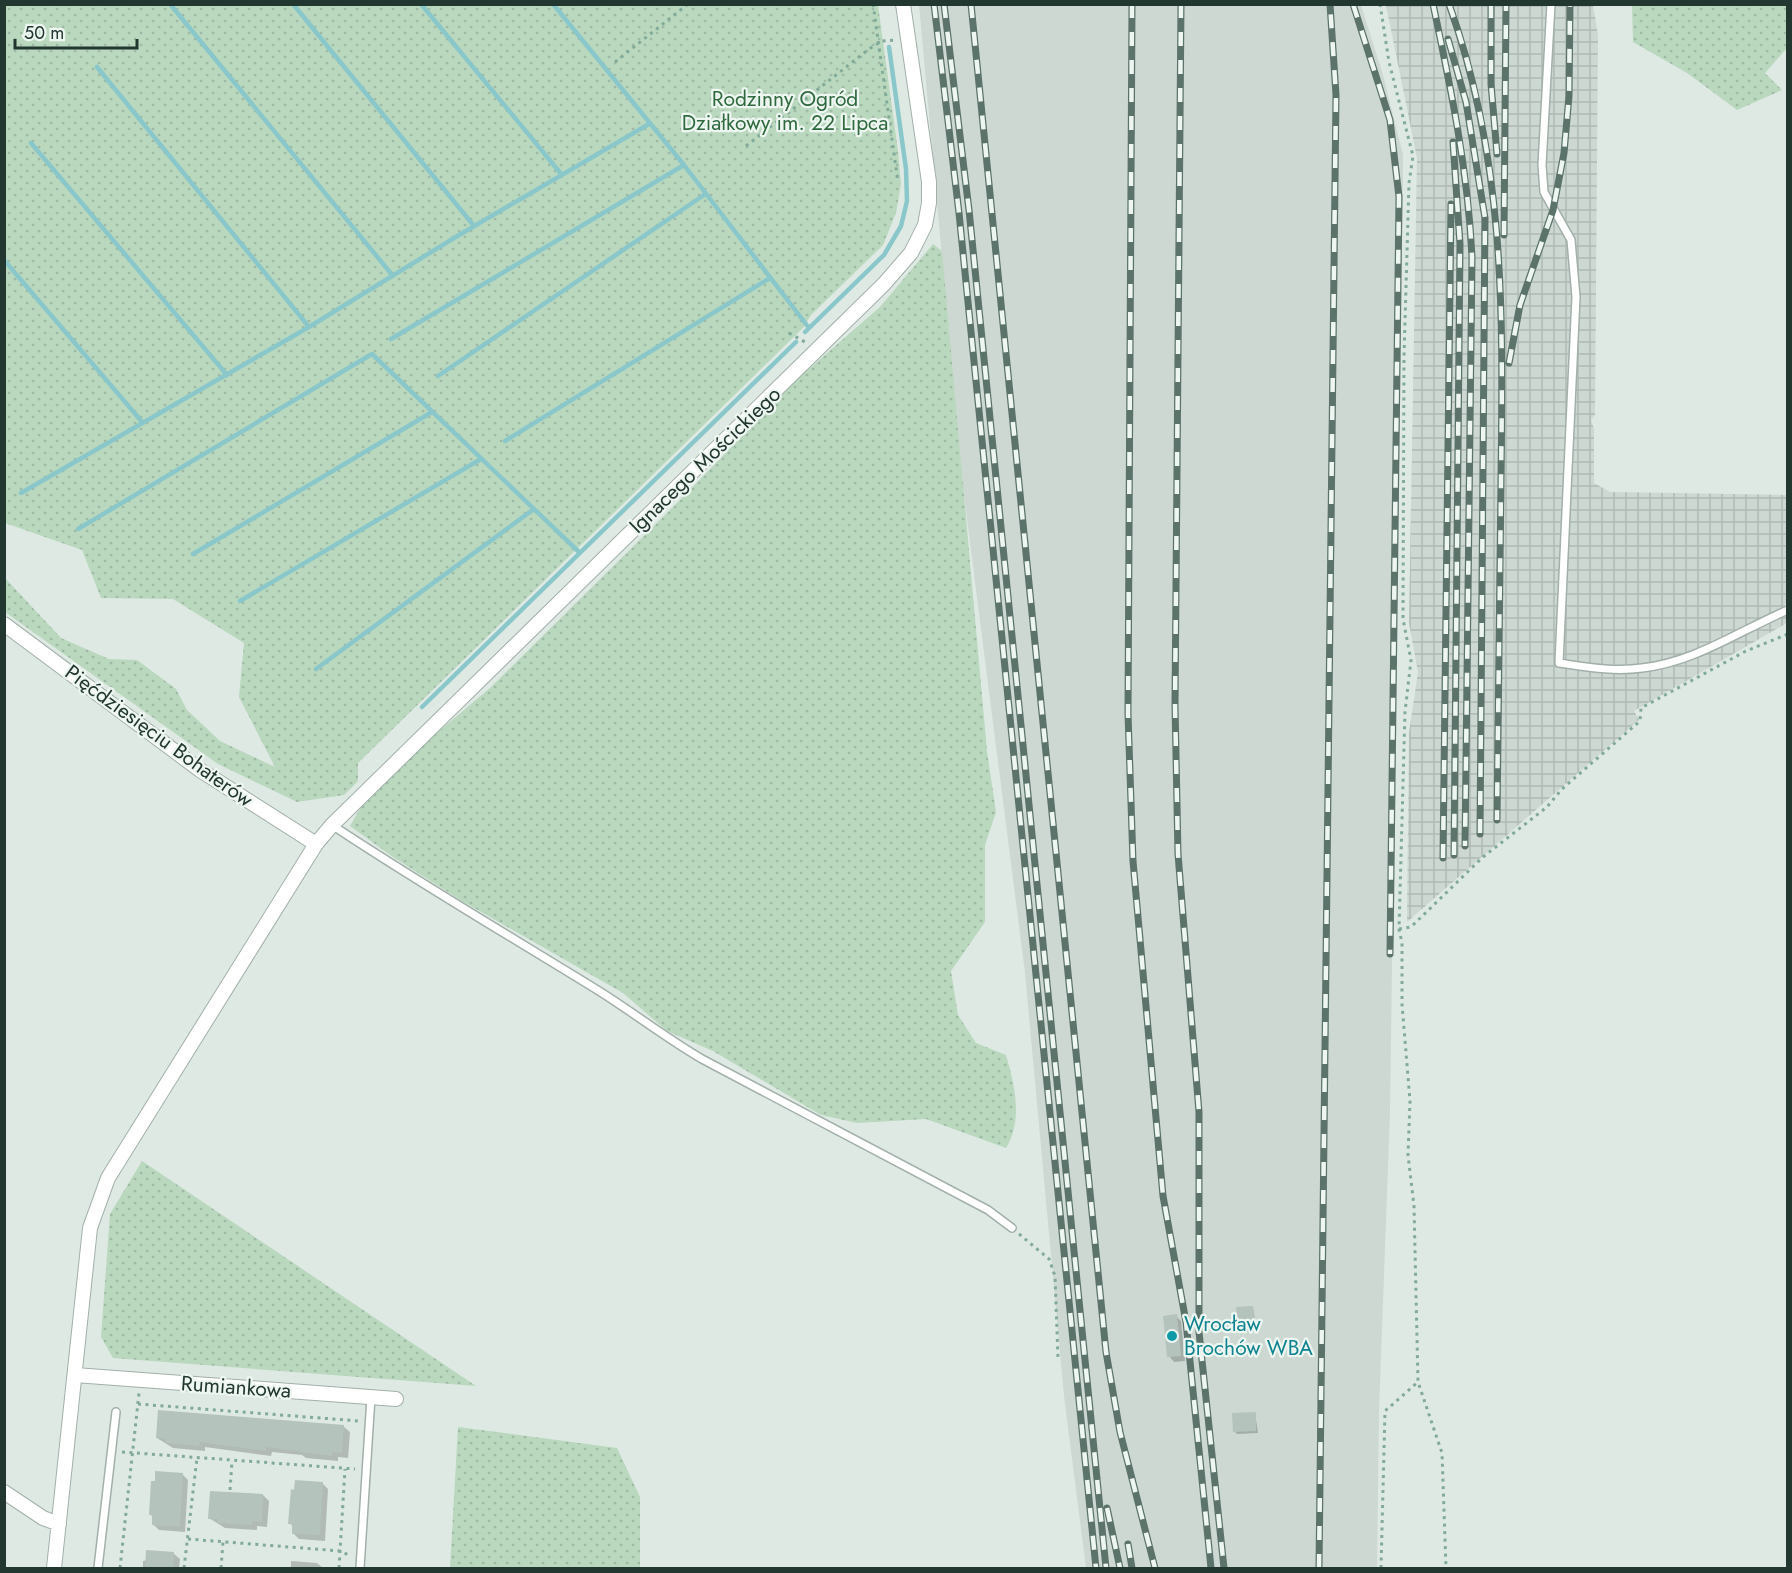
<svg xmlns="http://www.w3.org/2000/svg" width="1792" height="1573" font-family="Jost,sans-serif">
<defs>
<pattern id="industrial-grid" width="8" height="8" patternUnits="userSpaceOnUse" patternTransform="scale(1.5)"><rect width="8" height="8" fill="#cdd8d2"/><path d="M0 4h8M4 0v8" fill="none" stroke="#b0bab5"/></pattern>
<pattern id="grass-dots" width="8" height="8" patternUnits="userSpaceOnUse" patternTransform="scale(1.5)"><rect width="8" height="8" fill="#b9d8be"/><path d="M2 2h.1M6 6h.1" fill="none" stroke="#9fbaa4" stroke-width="1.8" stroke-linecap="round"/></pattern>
</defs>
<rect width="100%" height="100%" fill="#dee9e3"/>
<path fill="#cdd8d2" d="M919 5H1361L1383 75 1403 155V178L1390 1112 1379 1411 1377 1568H1086L1064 1396 1025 973 963 488Z"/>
<path fill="url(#industrial-grid)" d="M1386 5H1593L1598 35 1595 415 1591 420 1594 429V483L1610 492 1788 495V603L1783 607 1787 615V623L1634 711 1639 720 1407 922 1409 733 1418 672 1409 623 1417 158Z"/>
<path fill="url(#grass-dots)" d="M5 4 878 5 898 151 901 184 896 213 883 245 811 315 804 327 358 763V781L344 795 297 802 218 764 5 612V578L61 638 109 659 137 660 176 689 187 710 220 741 275 767 239 697 244 643 173 599 101 598 82 550 5 523Z
M1632 5H1787V48L1765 73 1782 90 1737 110 1687 73 1633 42Z
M933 244 942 251 987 751 996 812 985 845V922L951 971 958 1015 976 1043 1006 1055C1015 1086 1023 1120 1006 1148L926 1119 857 1123 821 1115 713 1051 667 1031 623 993 462 901 393 857 350 826 361 807 431 738 490 688 679 501 795 381 880 307Z
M142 1161 476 1386 113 1358 101 1337 110 1214Z
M458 1427 617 1448 640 1497V1568H450Z"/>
<path fill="#0003" d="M1253 1308 1257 1331 1242 1333 1239 1330Z
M1176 1316 1181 1321 1185 1361 1174 1362 1169 1356Z
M1255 1413 1258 1433 1237 1434 1235 1432Z
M344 1427 350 1432 348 1458 338 1457V1461L306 1458 302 1455 272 1452 271 1456 205 1447V1451L173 1448 157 1438Z
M183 1475 188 1480 185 1532 159 1530 153 1524 154 1518 150 1514Z
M322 1483 328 1489 325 1541 299 1539 293 1533V1527L290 1523Z
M263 1495 269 1501 267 1527 257 1526V1530L225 1528 209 1518Z
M174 1554 180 1559 179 1568H143V1561Z
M291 1561 317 1563 323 1568H291Z"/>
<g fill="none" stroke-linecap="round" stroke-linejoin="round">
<path stroke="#8ac7ca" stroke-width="4.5" d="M170 4 393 276
M293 4 474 226
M421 4 562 175
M553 4 684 165 809 328
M97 67 309 327
M31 143 227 375
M4 260 143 423
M805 332 884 255 901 226 907 201 906 169 889 47
M391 339 684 165
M438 376 704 195
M505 441 770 278
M21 493 309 327 459 235 649 124
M78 529 372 354 579 552
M193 554 432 412
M240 601 481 459
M316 669 534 509
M422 707 796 342"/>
</g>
<path fill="#b4c3bc" d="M1253 1306 1255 1329 1238 1331 1236 1307Z
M1177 1314 1181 1356 1167 1357 1163 1316Z
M158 1410 344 1425 342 1453 333 1452 332 1456 266 1447V1451L200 1442 199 1446 165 1443 166 1439 156 1438Z
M1256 1412V1431L1233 1432 1232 1413Z
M155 1471 183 1473 180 1527 152 1525V1515H149L151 1481H155Z
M295 1480 323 1482 320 1535 292 1534V1524H288L291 1489 294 1490Z
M210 1491 263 1494 262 1522 252 1521V1525L218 1523V1519H208Z
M146 1550 174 1552 173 1569H145Z"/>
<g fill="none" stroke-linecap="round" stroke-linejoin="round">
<g stroke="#a2b0a9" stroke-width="10">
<path id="lane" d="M1551 4 1542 165 1544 192 1571 240 1576 297 1559 663C1587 667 1614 672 1642 668 1695 662 1739 631 1788 610
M332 825C419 883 510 936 599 991 634 1013 666 1038 702 1059L988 1210 1012 1228
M98 1568 116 1412
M360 1568 371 1397"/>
</g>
<g stroke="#a2b0a9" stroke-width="16">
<path id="street" d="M4 624 200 770 316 844
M75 1375 396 1399
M4 1492 43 1518 59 1524
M54 1568 90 1228 108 1178 316 844 332 825 884 284 911 253 925 225 929 203V182L903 4"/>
</g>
<path stroke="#81aa99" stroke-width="3" stroke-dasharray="3 4.5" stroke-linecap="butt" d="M873 4 898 182
M1380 4 1389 62 1413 156 1409 183 1404 356 1403 619 1411 660 1405 712 1399 929 1402 943V1004L1410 1101 1408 1155 1414 1206 1418 1382 1442 1453 1446 1568
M615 62 688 4
M746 146 869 49 882 41 895 40
M789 333 805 342
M1399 929 1411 927 1483 857 1547 807 1562 789 1640 721 1641 708 1746 651 1788 634
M1019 1234 1049 1259 1055 1276 1058 1359
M138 1404 359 1421
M122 1452 355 1469
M230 1490 232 1461
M188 1539 340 1551 349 1555
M120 1568 139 1393
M184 1568 197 1458
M221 1568 223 1542
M339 1568 345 1469
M1381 1568 1385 1411 1418 1382"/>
<use href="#lane" stroke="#fff" stroke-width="7"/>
<use href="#street" stroke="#fff" stroke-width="14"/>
<g stroke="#5b736a" stroke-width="7">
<path id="rail" d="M934 4 959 213 1096 1568
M944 4 969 210 1106 1568
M971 4 1106 1352 1120 1432 1155 1568
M1132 4 1128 714 1133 861 1163 1196 1186 1322 1211 1568
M1181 4 1175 705 1178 854 1199 1112V1332L1224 1568
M1353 4 1390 120 1399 197 1390 954
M1433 4C1451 89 1468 170 1472 257L1465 846
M1449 4C1506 163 1503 314 1501 480 1500 593 1498 706 1497 820
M1491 4V84L1497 154
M1448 39 1466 102 1485 218 1480 834
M1453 142 1460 244 1454 855
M1504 235 1506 4
M1509 363 1520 305 1553 210 1564 153 1569 96 1570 4
M1443 858 1451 204
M1107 1508 1120 1568
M1128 1544 1132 1568
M1319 1568 1336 95 1330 4"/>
</g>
<use href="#rail" stroke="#eef6f1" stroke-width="4.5" stroke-dasharray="14" stroke-linecap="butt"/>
</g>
<circle fill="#0f9aa8" stroke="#eef6f1" stroke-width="2" cx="1172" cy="1336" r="6"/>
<g text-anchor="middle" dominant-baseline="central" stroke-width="4.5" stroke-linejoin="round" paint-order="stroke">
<g font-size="21" fill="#2f6a3f" stroke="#eef6f1">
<text x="785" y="99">Rodzinny Ogród<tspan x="785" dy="24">Działkowy im. 22 Lipca</tspan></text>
</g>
<g font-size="21" fill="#21372f" stroke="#eef6f1">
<text transform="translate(705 460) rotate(-44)">Ignacego Mościckiego</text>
<text transform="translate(159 736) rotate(36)">Pięćdziesięciu Bohaterów</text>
<text transform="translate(236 1387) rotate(4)">Rumiankowa</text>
</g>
<g font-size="21" fill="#0d838f" stroke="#eef6f1" text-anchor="start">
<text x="1184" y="1324">Wrocław<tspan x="1184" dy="24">Brochów WBA</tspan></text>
</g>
</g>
<rect width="1792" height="1573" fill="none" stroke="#21372f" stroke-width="12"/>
<path d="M15 39v9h122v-9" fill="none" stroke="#21372f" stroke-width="3"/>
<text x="24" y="39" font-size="18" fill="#21372f" stroke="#eef6f1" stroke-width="4.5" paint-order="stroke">50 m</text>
</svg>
